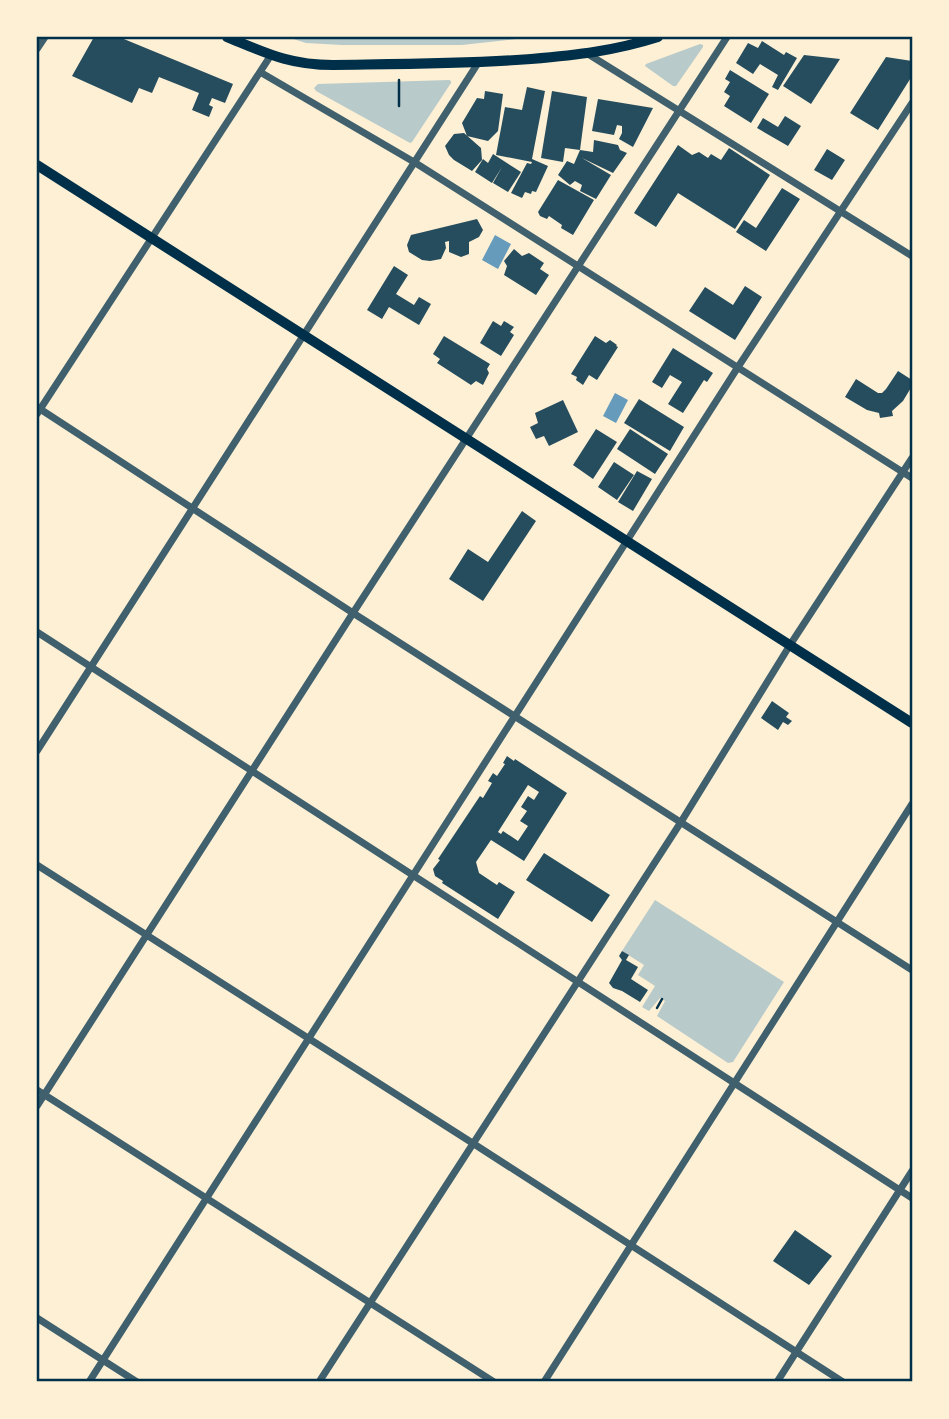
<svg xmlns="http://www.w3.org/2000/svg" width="949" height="1419" font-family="Jost,sans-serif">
<rect width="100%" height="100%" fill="#fdf0d5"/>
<path fill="#b9caca" d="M287 37H525L526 38 462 45H342L306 43Z
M700 44 703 45V47L676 86H673L645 66 646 64Z
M449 80 451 81V83L412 142 410 143 316 91 314 88 318 84Z
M655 900 784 982 733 1062 728 1063 657 1016 665 1001 660 998 649 1011 642 1007 655 986 638 975 644 965 622 951Z"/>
<path fill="#669bbc" d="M495 235 511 244 498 269 482 260Z
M615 393 628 400 616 423 603 416Z"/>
<path fill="#264d5e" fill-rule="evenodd" d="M94 37H119L233 84 225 103 212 98 209 105 213 107 209 117 192 110 199 93 159 77 152 93 139 88 132 103 72 76Z
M762 41 784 55 786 52 797 58 778 90 772 87 778 75 760 64 753 74 736 63 748 43 758 48Z
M804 55 840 59 811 104 783 86Z
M886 57 912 61V76L878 130 850 113Z
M730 70 769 94 751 123 724 106 730 96 724 92 730 82 725 79Z
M527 87 545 91 532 159 548 166 536 192 532 191 531 194 525 192 522 198 511 193 527 163 531 164 532 162 496 155 505 107 522 110Z
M485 91 503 94 498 131 488 141 467 136 462 123 477 98 484 99Z
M552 91 587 97 580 150 565 148 563 162 541 158Z
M598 99 653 108 633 147 619 139 622 133V126L617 125 614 135 592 131Z
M785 116 801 126 788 146 757 128 763 118 778 127Z
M464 133 481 148 482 160 472 171 454 160 449 155 445 146 454 134Z
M594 140 618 145 620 150 627 153 613 173 582 158 611 175 596 199 580 191 582 185 575 181 570 185 558 175 567 161 574 164 580 150 593 152Z
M678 145 692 155 699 152 708 158 711 154 721 160 729 148 770 175 735 229 678 193 656 227 634 213Z
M827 149 845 160 832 180 814 170Z
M493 154 521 172 508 192 493 183 502 167 492 183 475 172 483 159 488 163Z
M558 180 594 200 573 235 561 228 562 225 549 216 547 219 540 216 538 212Z
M782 188 800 199 766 251 736 232 744 220 756 228Z
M477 219 483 230 479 237 469 242V254L461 257 449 252V241L445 242 446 248 441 259 430 261 422 260 409 252 407 245 411 235Z
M514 249 522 256 529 253 544 263 540 269 549 275 536 295 504 275 507 266 504 261Z
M394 266 408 275 396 294 414 305 419 297 431 304 419 325 389 307 382 319 367 310Z
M745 286 762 297 735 340 689 311 705 287 733 305Z
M493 321 501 326 504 321 514 327 510 332 514 335 501 356 480 343Z
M444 336 490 364 487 369 489 373 483 385 476 381 471 385 437 363 440 359 433 354Z
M595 336 606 343 610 340 617 345 616 346 618 347 597 380 589 375 583 385 576 380 577 377 571 374Z
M673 348 713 373 707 382 704 380 683 413 668 404 682 382 670 375 662 388 652 382Z
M898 371 912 380V386L903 401 892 411 893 416 880 418 879 413 867 410 845 397 856 379 878 393H882L886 389Z
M639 399 684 427 670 451 624 423Z
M563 400 578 432 549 446 544 436 536 439 530 427 538 423 535 413Z
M596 429 617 442 593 479 573 465Z
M630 429 668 454 655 474 617 449Z
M614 462 634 475 617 500 598 487Z
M637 471 652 479 633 511 618 502Z
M522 511 536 521 483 601 449 579 468 549 488 562Z
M772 701 789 713 786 717 792 721 788 725 783 722 778 730 761 718Z
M507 756 514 761 515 759 567 793 524 861 491 840 476 862 479 873 497 885 499 882 515 892 498 919 442 883 443 881 435 876 433 869 440 860 438 859 480 796 483 798 492 783 488 781 493 773 497 776 505 764 503 763ZM528 785 539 792 534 800 528 796 521 807 527 811 520 821 528 826 518 841 503 831 501 834 498 832Z
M544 853 610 895 592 922 526 880Z
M622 951 629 955 626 960 638 967 631 979 648 990 640 1002 622 991 613 988 609 983 622 960 619 956Z
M795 1230 832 1256 809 1285 773 1261Z"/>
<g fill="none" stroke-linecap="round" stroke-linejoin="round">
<path stroke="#003049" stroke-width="2.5" d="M399 80V106
M657 1008 662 999"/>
<path stroke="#3f606c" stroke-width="7" d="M37 49 45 37
M588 54 912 256
M260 72 414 162 912 478
M37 407 353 613 912 970
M37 414 271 55
M37 632 912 1198
M37 751 478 63
M37 865 474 1144 843 1382
M37 1090 494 1382
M37 1106 353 613 727 37
M37 1318 137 1382
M89 1382 738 367 912 103
M319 1382 681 822 790 645 912 458
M544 1382 912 804
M777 1382 912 1171"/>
<path stroke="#003049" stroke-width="10" d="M227 37C266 53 289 65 333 65 399 64 465 64 531 59 577 55 614 51 658 37
M37 165 912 723"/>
</g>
<rect width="949" height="1419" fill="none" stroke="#fdf0d5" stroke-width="77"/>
<rect x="38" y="38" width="873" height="1342" fill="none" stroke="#003049" stroke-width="2.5"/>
</svg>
